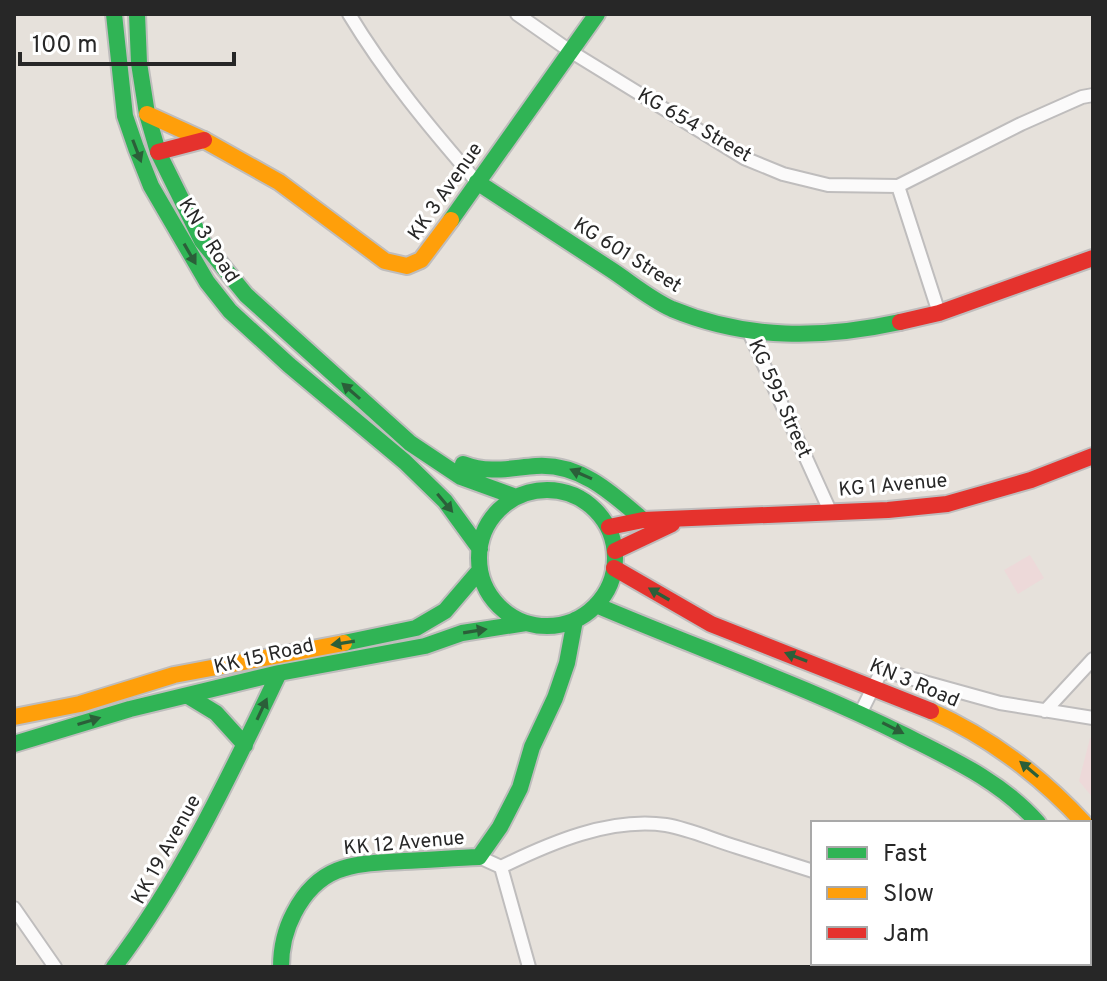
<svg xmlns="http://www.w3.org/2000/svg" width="1107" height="981" font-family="Overpass,sans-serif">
<rect width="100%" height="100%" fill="#e6e1db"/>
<path fill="#edd9d9" d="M1030 555 1044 578 1018 594 1004 570Z
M1090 738 1093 739V798L1079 781Z"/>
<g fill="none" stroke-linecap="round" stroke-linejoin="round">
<g stroke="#bfbdbd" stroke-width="16">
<path id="street" d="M349 14C386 75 430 128 477 182
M517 14 570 51 744 158 783 174 828 185 898 186 1021 124 1082 97 1093 95
M898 186 939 313
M748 330 830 511
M1045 711 1093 659
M861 712 880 674 888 672 1000 703 1093 718
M479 857 501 867C550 843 610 817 666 825 690 829 713 840 737 847 762 855 788 863 813 871
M501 867 529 967
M14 908 55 967
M944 963 945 967"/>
</g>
<g stroke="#bfbdbd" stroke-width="20">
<path id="fast" d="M114 14 125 116 136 148 151 186 207 282 230 311 289 365 405 462 445 501 480 549
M137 14 139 63 147 114 158 152 202 241 246 295 410 443 461 477 516 497
M477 182C521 211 566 240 610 269 630 282 650 299 672 309 747 340 822 339 900 322
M451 220 597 14
M463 464C489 474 510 468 536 466 580 463 612 493 643 520
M479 558a68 68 0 1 1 136 0a68 68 0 1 1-136 0Z
M596 605C699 649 806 686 906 736 954 760 1002 782 1038 823
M344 643 416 628 445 611 480 570
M188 696 216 713 245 745
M14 744 130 709 279 673 425 646 462 633 526 623
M114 967C183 876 230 775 279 673
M281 967C281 948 285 930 294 913 320 863 355 864 404 861 429 860 454 858 479 857L500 827 520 788 532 747 555 698 567 663 575 620"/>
</g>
<g stroke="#bfbdbd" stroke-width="20">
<path id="slow" d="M147 114 204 140 279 182 385 261 407 266 421 260 451 220
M931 711C991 738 1040 775 1084 823
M14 717 80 704 174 675 344 643
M1089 913 1093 924"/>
</g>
<g stroke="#bfbdbd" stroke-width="20">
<path id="jam" d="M158 152 204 140
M900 322 939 313 1093 258
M609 527 643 520 888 510 947 504 1031 480 1093 456
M615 551 672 524
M614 568 711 624 931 711"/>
</g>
<use href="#street" stroke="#fbfafa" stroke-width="12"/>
<use href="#fast" stroke="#30b455" stroke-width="16"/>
<use href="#slow" stroke="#ff9f0a" stroke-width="16"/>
<use href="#jam" stroke="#e5322d" stroke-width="16"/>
</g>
<defs><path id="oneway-solid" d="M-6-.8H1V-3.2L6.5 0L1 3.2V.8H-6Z" transform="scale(2)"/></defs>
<g fill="#2b5f39">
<use href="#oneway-solid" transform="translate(137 151) rotate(69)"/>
<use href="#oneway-solid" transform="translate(190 254) rotate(60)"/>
<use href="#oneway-solid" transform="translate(351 391) rotate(-139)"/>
<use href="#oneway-solid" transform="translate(581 474) rotate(-156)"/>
<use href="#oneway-solid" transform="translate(445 503) rotate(50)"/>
<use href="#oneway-solid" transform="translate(659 594) rotate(-150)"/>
<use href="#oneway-solid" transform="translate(475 631) rotate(-9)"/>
<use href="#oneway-solid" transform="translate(343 643) rotate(171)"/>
<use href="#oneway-solid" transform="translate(796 657) rotate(-159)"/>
<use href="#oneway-solid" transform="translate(262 709) rotate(-65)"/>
<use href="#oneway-solid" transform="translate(89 721) rotate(-17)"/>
<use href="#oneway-solid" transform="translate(893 728) rotate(27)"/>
<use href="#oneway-solid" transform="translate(1029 769) rotate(-140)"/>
</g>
<g text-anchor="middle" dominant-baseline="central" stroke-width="6" stroke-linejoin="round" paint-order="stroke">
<g font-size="20" fill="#272727" stroke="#fff">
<text transform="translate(694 126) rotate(30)">KG 654 Street</text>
<text transform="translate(446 192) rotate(-55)">KK 3 Avenue</text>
<text transform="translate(208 241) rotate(58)">KN 3 Road</text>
<text transform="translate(627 256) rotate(32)">KG 601 Street</text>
<text transform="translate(779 399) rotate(66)">KG 595 Street</text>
<text transform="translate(893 486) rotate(-5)">KG 1 Avenue</text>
<text transform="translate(264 657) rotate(-13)">KK 15 Road</text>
<text transform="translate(914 684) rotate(23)">KN 3 Road</text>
<text transform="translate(404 844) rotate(-5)">KK 12 Avenue</text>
<text transform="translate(167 850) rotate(-61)">KK 19 Avenue</text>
</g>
</g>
<rect width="1107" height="981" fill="none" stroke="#272727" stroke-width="32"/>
<rect x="811" y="821" width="280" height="144" fill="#ffffff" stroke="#a9a9a9" stroke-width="2"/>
<rect x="827" y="847" width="40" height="12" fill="#30b455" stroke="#a9a9a9" stroke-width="2"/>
<text x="883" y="861" font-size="24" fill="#272727">Fast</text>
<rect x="827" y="887" width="40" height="12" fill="#ff9f0a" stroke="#a9a9a9" stroke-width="2"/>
<text x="883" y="901" font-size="24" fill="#272727">Slow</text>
<rect x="827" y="927" width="40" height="12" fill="#e5322d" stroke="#a9a9a9" stroke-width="2"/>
<text x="883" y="941" font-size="24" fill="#272727">Jam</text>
<path d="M20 52v12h214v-12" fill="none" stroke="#272727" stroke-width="4"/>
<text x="32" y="52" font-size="24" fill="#272727" stroke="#ffffff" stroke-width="6" paint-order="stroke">100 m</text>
</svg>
